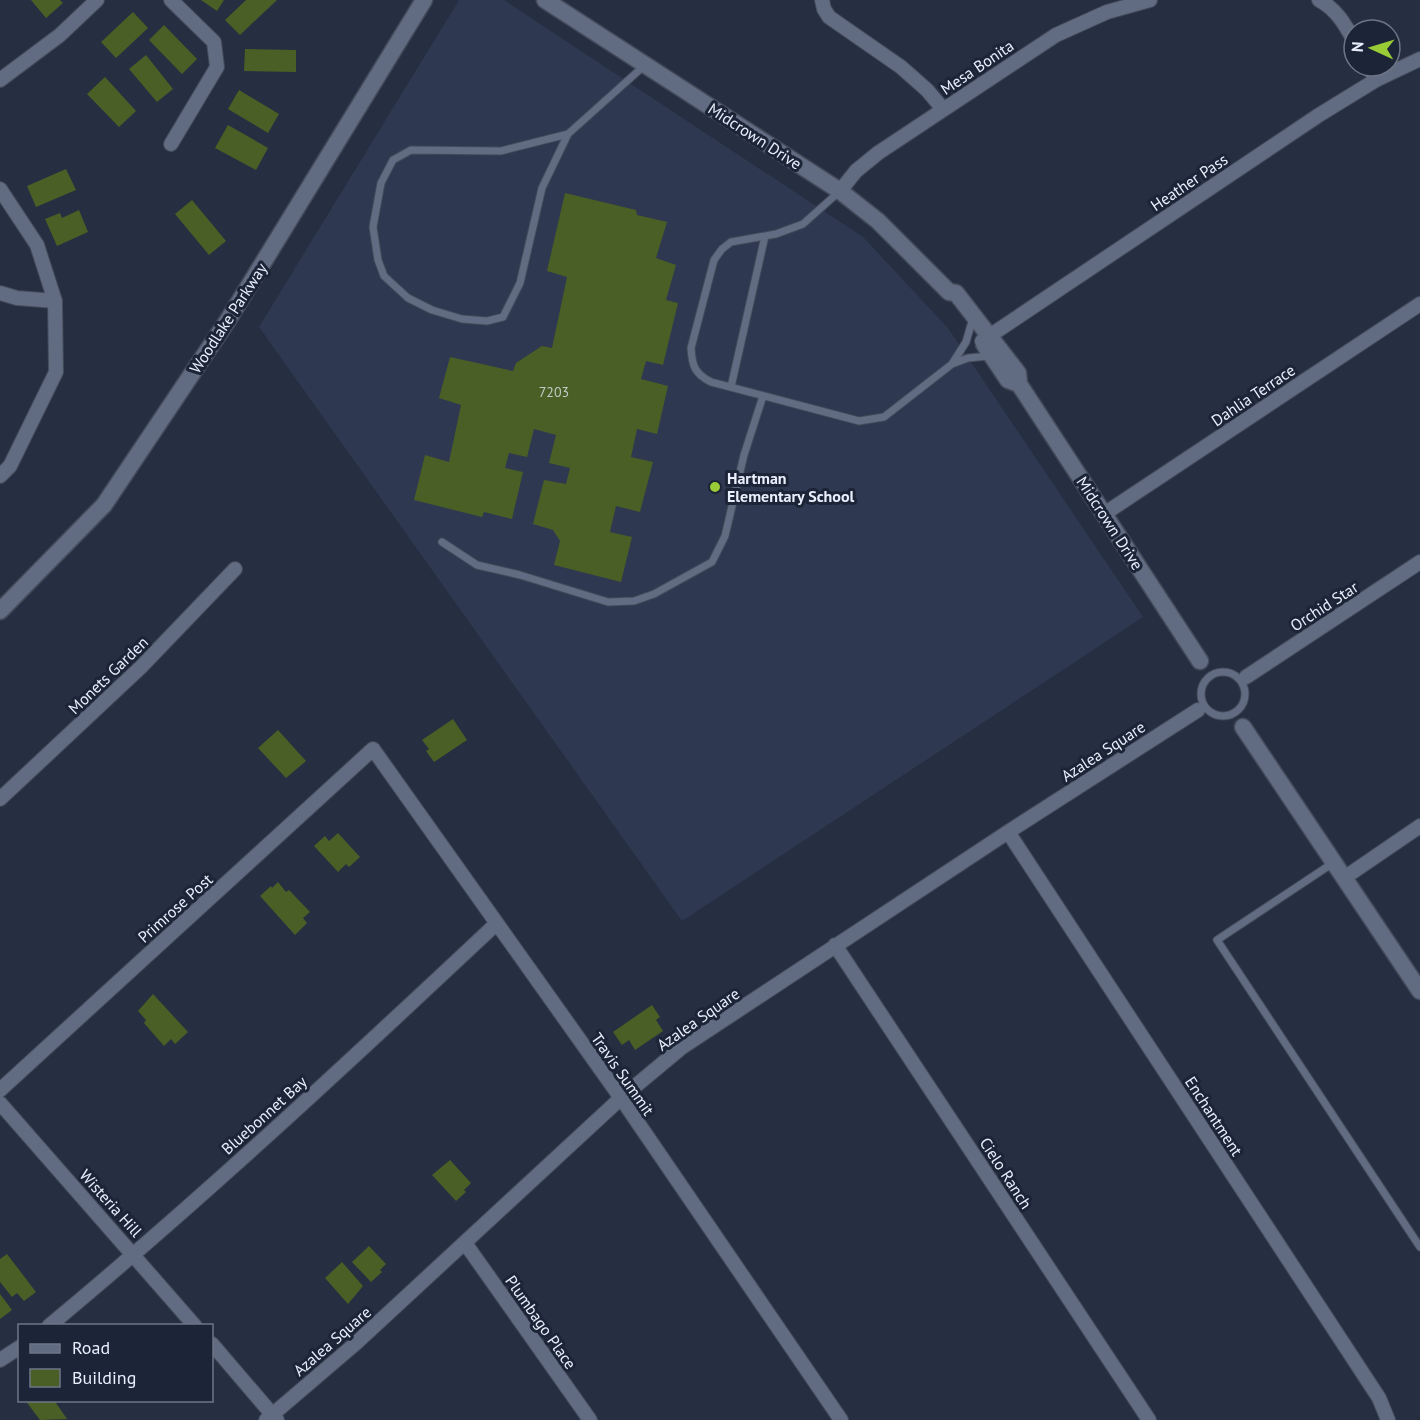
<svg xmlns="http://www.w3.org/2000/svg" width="1420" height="1420" font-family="'PT Sans',sans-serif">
<rect width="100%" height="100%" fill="#262e41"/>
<path fill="#2e3850" d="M459 0H504L863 237 948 328 1143 617 682 921 259 327Z"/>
<path fill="#4a5f25" d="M31 0H60L63 3 46 18Z
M201 0H224L217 11Z
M246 0H277L240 35 225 20Z
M133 12 148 28 116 58 101 42Z
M164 25 197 59 182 74 149 40Z
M245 49 296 50V72L244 71Z
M146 55 173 89 157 102 129 69Z
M105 77 136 111 119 127 87 94Z
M239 90 279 114 268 133 228 109Z
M228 125 268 148 256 170 215 148Z
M66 169 76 190 36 207 27 186Z
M565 193 636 210 637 215 667 222 656 258 676 265 666 300 678 303 663 365 646 361 641 379 668 386 657 434 637 429 631 457 653 462 640 512 616 506 610 532 632 537 621 582 554 565 560 541 553 530 533 524 544 480 566 484 570 468 549 463 556 435 534 429 527 457 509 453 505 468 523 472 512 519 484 512 482 517 414 500 425 455 449 462 461 405 439 398 450 357 513 371 516 363 542 346 552 348 567 277 547 271Z
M192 200 226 241 209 255 175 214Z
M79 210 88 232 57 246 45 219 60 213 62 218Z
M453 719 467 740 434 762 426 751 429 749 422 740Z
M278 730 306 761 286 778 258 748Z
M338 833 360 857 349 867 346 864 338 872 314 846 325 836 329 841Z
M278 882 286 892 289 890 310 912 303 918 307 923 295 935 260 896 271 886 272 888Z
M153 994 188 1032 175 1044 171 1039 164 1046 144 1023 146 1020 138 1011Z
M652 1005 660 1017 656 1020 663 1031 635 1050 629 1040 622 1045 613 1032Z
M450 1160 471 1183 464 1190 466 1192 456 1201 432 1175Z
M369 1246 386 1264 380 1270 382 1272 371 1282 352 1262Z
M7 1254 36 1292 24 1301 17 1293 12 1297 0 1282V1259Z
M342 1262 363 1286 348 1304 325 1278Z
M0 1294 12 1310 0 1319Z
M25 1400H54L67 1419 40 1420Z"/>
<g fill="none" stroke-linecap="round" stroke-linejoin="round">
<g stroke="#434a5a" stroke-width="9">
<path id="service" d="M568 134 542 188 520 283 503 317 487 321 462 319 432 310 408 298 384 276 378 260 373 227 381 183 393 160 411 150 501 151 568 134 645 65
M840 191 803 224 776 234 731 242 722 249 714 260 691 348C692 366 695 374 711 382L859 421 884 417 952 364 968 358 989 356
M952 364 966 342 973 318
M731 387 765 236
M442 542 477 565 520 575 608 602 634 601 654 594 712 562 725 536 744 455 763 396
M1201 694a22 22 0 1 1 44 0a22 22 0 1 1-44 0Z
M1333 863 1217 940 1420 1247"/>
</g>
<g stroke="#434a5a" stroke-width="16">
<path id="minor" d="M171 0 214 42 217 67 171 144
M822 0 824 9 829 17 901 67 927 90 943 109
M1319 0C1336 9 1345 24 1354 41
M1368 66 1376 80
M0 80 60 35 97 0
M0 189 37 245 55 301 56 372 10 466 0 476
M840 191 856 171 878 153 1056 35 1107 12 1150 0
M0 293 17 298 55 301
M982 341 1319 115 1376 80 1420 59
M1104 514 1420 304
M1246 677 1420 562
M0 799 141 667 235 569
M1008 832 1379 1398 1388 1420
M1344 878 1420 826
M835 945 1149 1420
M0 1090 373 749 621 1098 841 1420
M0 1103 195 1326
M465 1243 590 1420
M49 1326C203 1198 350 1061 496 924
M212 1344 277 1420
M0 1360 20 1347
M266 1420 355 1344 621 1098 681 1048 1008 832 1198 710"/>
</g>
<g stroke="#434a5a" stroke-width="19">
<path id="tertiary" d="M545 0 840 191 878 221 949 292 956 293 1018 373 1019 384 1200 661
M984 344 1008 380 1019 384
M0 611 104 505 228 320 424 0
M1243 727 1420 991"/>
</g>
<use href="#service" stroke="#616b81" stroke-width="7"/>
<use href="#minor" stroke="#616b81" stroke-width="14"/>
<use href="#tertiary" stroke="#616b81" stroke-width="16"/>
</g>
<circle fill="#99cb36" stroke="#1c2437" stroke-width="2" cx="715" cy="487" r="6"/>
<g text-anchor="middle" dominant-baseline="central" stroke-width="6" stroke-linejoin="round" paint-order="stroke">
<g font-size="14" fill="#c1cbc6">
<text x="554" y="392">7203</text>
</g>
<g font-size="16" fill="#e9effc" stroke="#1c2437">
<text transform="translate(977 67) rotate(-34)">Mesa Bonita</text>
<text transform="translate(755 136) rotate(33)">Midcrown Drive</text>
<text transform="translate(1189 182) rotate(-34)">Heather Pass</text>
<text transform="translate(228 318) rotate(-57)">Woodlake Parkway</text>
<text transform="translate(1253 395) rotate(-34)">Dahlia Terrace</text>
<text transform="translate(1110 523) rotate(57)">Midcrown Drive</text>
<text transform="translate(1324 606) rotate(-33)">Orchid Star</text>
<text transform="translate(108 675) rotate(-44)">Monets Garden</text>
<text transform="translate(1103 751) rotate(-33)">Azalea Square</text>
<text transform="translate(175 908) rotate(-42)">Primrose Post</text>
<text transform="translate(698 1019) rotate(-35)">Azalea Square</text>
<text transform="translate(623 1074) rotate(55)">Travis Summit</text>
<text transform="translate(264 1115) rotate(-42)">Bluebonnet Bay</text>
<text transform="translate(1214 1116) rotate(57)">Enchantment</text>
<text transform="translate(1006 1173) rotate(57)">Cielo Ranch</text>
<text transform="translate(111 1203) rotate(48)">Wisteria Hill</text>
<text transform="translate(541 1322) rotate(55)">Plumbago Place</text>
<text transform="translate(332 1341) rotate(-41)">Azalea Square</text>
</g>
<g font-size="16" font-weight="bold" fill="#e9effc" stroke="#1c2437" text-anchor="start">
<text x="727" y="478">Hartman<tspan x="727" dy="18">Elementary School</tspan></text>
</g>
</g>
<rect x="18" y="1324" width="195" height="78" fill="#1c2437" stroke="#6e7586" stroke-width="1.5"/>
<rect x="30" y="1344" width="30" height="9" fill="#616b81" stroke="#6e7586" stroke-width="1.5"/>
<text x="72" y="1354" font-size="18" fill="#e9effc">Road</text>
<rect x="30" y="1369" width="30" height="18" fill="#4a5f25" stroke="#6e7586" stroke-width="1.5"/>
<text x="72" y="1384" font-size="18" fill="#e9effc">Building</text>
<g transform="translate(1372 48) rotate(274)"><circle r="28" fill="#1c2437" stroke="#6e7586" stroke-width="1.5"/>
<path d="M0-4.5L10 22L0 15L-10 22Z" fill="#99cb36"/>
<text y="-9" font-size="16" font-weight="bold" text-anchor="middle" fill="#e9effc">N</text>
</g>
</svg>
